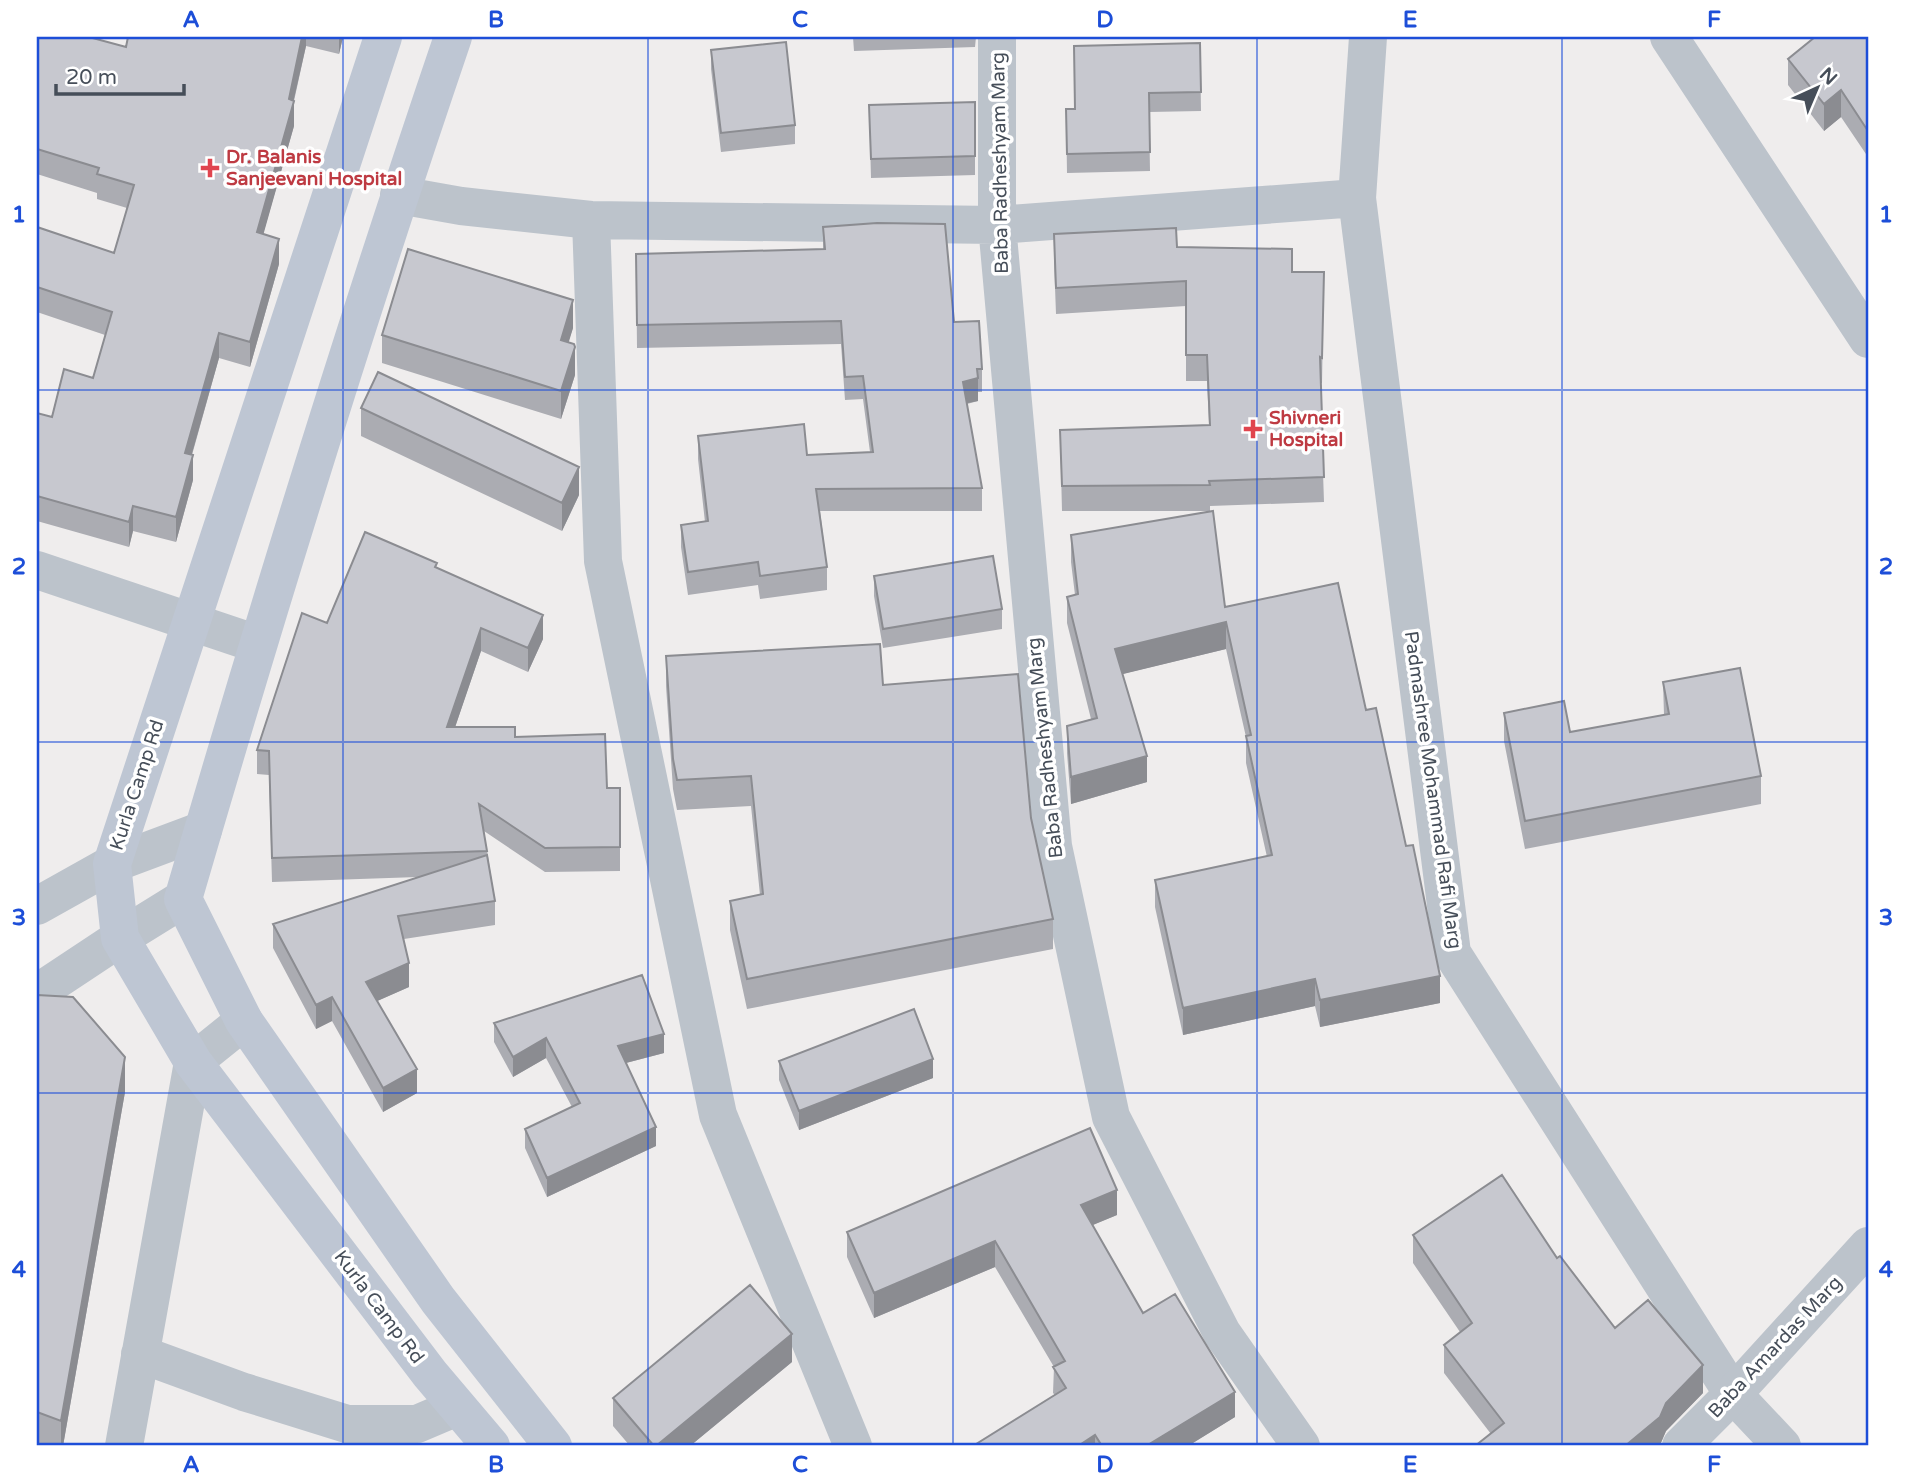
<svg xmlns="http://www.w3.org/2000/svg" width="1905" height="1483" font-family="'Varela Round',sans-serif">
<rect width="100%" height="100%" fill="#efeded"/>
<g fill="none" stroke-linecap="round" stroke-linejoin="round">
<path stroke="#bcc3cb" stroke-width="38" d="M997 37V225L1053 846 1111 1117 1222 1333 1301 1446
M1368 37 1357 198 1452 953 1733 1394 1782 1446
M1669 37 1868 339
M399 195 461 206 591 220 997 225 1357 198
M591 220 603 561 718 1115 853 1446
M37 570 257 644
M140 1354 244 1392 347 1424H417L457 1407
M124 1446 193 1062 244 1021"/>
<path stroke="#bcc3cb" stroke-width="38" d="M37 906 112 864 203 830
M37 993 120 938 183 899
M1681 1446 1733 1394 1868 1246"/>
<path stroke="#bec6d3" stroke-width="38" d="M383 37 112 864 120 938 193 1062 430 1374 491 1446
M453 37C356 322 267 610 183 899L244 1021 438 1300 553 1446"/>
</g>
<path fill="#abacb2" d="M37 37 126 47 128 37H343L339 54 306 46 294 101V126L263 234 279 264 250 367 219 358 192 455 193 480 176 542 133 531 129 547 37 521V413L52 417 93 378 105 335 37 312V227L114 253 127 208 97 199V193L37 174Z
M853 37H976L975 47 854 51Z
M1868 37V157L1841 117 1824 131 1788 85V59Z
M1200 43 1201 111 1149 112 1150 171 1067 173 1066 109H1074Z
M711 50 795 125V144L721 152 711 69Z
M975 102V175L871 178 869 105Z
M823 227 954 322 982 369V392H978V401L967 404 982 488V511H820L827 567V590L760 599 758 585 688 595 681 547V525L705 522 698 459V436L807 455 870 452 863 399 845 400 841 344 637 348 636 254 823 249Z
M1054 234 1177 247 1292 272H1324L1322 383H1320L1324 502 1210 506V511H1062L1060 430 1209 425 1207 381H1186V306L1056 314 1054 260Z
M573 328 568 342 575 375 561 419 382 363V335Z
M361 408 579 495 562 531 361 436Z
M1071 535 1225 607 1366 710 1440 1003 1320 1027 1315 1006 1183 1035 1155 907V880L1267 857 1246 763V737L1226 649 1122 674 1147 782 1071 804 1067 753V726L1091 719 1067 623V597L1075 595 1071 562Z
M437 568 543 639 528 672 481 651 455 727 515 737 607 788H620V871L545 872 484 831 495 901V925L404 939 409 987 377 1001 417 1093 383 1112 332 1021 316 1029 273 948V924L418 877 272 882 269 775 257 774V750L327 623Z
M874 576 1002 609V629L883 648 874 596Z
M666 656 883 685 1031 818 1053 919V949L747 1009 730 930V901L760 895 751 806 677 810 673 789 666 686Z
M1663 682 1761 776V804L1525 849 1504 741V713L1570 732 1664 715Z
M37 995 125 1092 63 1446H37Z
M494 1023 664 1053 626 1063 656 1146 547 1197 525 1148V1129L572 1107 546 1058 513 1077 494 1042Z
M779 1061 933 1078 799 1130 779 1080Z
M1117 1215 1092 1225 1143 1313 1235 1417 1188 1446H973L1055 1395 1053 1393 1054 1367 995 1267 874 1318 847 1257V1232Z
M1413 1235 1557 1258 1615 1328 1703 1393 1666 1431 1660 1445 1658 1446H1475L1491 1434 1444 1373V1345L1460 1332 1413 1263Z
M792 1362 690 1446H630L613 1426V1398Z"/>
<path fill="#8b8c91" d="M302 37H306V46L293 103 294 101V126L257 257V232Z
M339 37H343L339 54Z
M1841 90V117L1824 131V104Z
M279 239V264L250 367V342Z
M573 300V328L561 368V340Z
M219 333V358L185 478V453Z
M575 347V375L561 419V391Z
M978 378V401L963 404V382Z
M193 455V480L176 542V517Z
M579 467V495L562 531V503Z
M133 506V531L129 547V522Z
M543 615V639L528 672V648Z
M1226 622V649L1115 676V649Z
M481 628V651L447 751V727Z
M1147 756V782L1071 804V777Z
M409 963V987L366 1006V982Z
M1440 976V1003L1320 1027V1000Z
M1315 979V1006L1183 1035V1008Z
M332 997V1021L316 1029V1005Z
M664 1034V1053L618 1065V1046Z
M546 1038V1058L513 1077V1057Z
M125 1057V1092L63 1446H61V1421Z
M933 1059V1078L799 1130V1111Z
M417 1069V1093L383 1112V1088Z
M656 1127V1146L547 1197V1178Z
M1117 1190V1215L1081 1230V1205Z
M995 1241V1267L874 1318V1293Z
M792 1334V1362L690 1446H656Z
M1703 1365V1393L1666 1431 1660 1445 1658 1446H1625L1666 1403Z
M1235 1392V1417L1188 1446H1146Z
M1095 1435V1446H1078Z"/>
<path fill="#c7c8cf" stroke="#8b8c91" stroke-width="2" d="M37 37H89L126 47 128 37H302L289 99 294 101 257 232 279 239 250 342 219 333 185 453 193 455 176 517 133 506 129 522 37 496V413L52 417 64 369 93 378 112 312 37 287V227L114 253 134 185 97 174 99 168 37 149Z
M1815 37H1868V131L1841 90 1824 104 1788 59Z
M786 42 795 125 721 133 711 50Z
M1200 43 1201 92 1149 93 1150 152 1067 154 1066 109H1075L1074 46Z
M975 102V156L871 159 869 105Z
M877 223 945 224 954 322 979 321 982 369H977L978 378 963 382 982 488 816 489 827 567 760 576 758 562 688 572 681 525 708 521 698 436 804 424 807 455 873 452 863 376 845 377 841 321 637 325 636 254 825 249 823 227Z
M1176 228 1177 247 1292 249V272H1324L1322 358 1320 357 1324 477 1209 481 1210 485 1062 486 1060 430 1210 425 1207 355H1186V281L1056 288 1054 234Z
M408 249 573 300 561 340 574 344 575 347 561 391 382 335Z
M378 372 579 467 562 503 361 408Z
M1213 511 1225 607 1338 583 1366 710 1376 708 1406 846 1413 845 1440 976 1320 1000 1315 979 1183 1008 1155 880 1272 855 1246 736 1251 735 1226 622 1115 649 1147 756 1071 777 1067 726 1097 718 1067 597 1078 594 1071 535Z
M365 532 437 563 435 567 543 615 528 648 481 628 447 727H515V737L605 734 607 788H620V847L545 848 479 804 487 851 272 858 269 751 257 750 302 613 327 623Z
M993 556 1002 609 883 629 874 576Z
M880 644 883 685 1018 674 1031 818 1053 919 747 979 730 901 763 894 751 776 677 780 673 759 666 656Z
M1740 668 1761 776 1525 821 1504 713 1564 701 1570 732 1669 714 1663 682Z
M487 855 495 901 398 916 409 963 366 982 417 1069 383 1088 332 997 316 1005 273 924Z
M642 975 664 1034 618 1046 656 1127 547 1178 525 1129 580 1103 546 1038 513 1057 494 1023Z
M37 995 73 997 125 1057 61 1421 37 1412Z
M914 1009 933 1059 799 1111 779 1061Z
M1090 1128 1117 1190 1081 1205 1143 1313 1175 1294 1235 1392 1146 1446H1102L1095 1435 1078 1446H973L1066 1388 1053 1367 1065 1361 995 1241 874 1293 847 1232Z
M1502 1175 1557 1258 1560 1256 1615 1328 1648 1300 1703 1365 1666 1403 1660 1417 1625 1446H1475L1504 1423 1444 1345 1472 1323 1413 1235Z
M750 1285 792 1334 656 1446H654L613 1398Z"/>
<path fill="none" stroke="#1d4ed8" stroke-width="2" stroke-opacity="0.55" d="M343 37V1446M648 37V1446M953 37V1446M1257 37V1446M1562 37V1446M37 390H1868M37 742H1868M37 1093H1868"/>
<g fill="#e0444e" stroke="#fff" stroke-width="2.5">
<path d="M206.5 157.5h7v7h7v7h-7v7h-7v-7h-7v-7h7z"/>
<path d="M1249.5 418.5h7v7h7v7h-7v7h-7v-7h-7v-7h7z"/>
</g>
<g text-anchor="middle" dominant-baseline="central" stroke-width="7" stroke-linejoin="round" paint-order="stroke">
<g font-size="19" font-weight="bold" fill="#be3a42" stroke="#fff" text-anchor="start">
<text x="226" y="157">Dr. Balanis<tspan x="226" dy="22">Sanjeevani Hospital</tspan></text>
<text x="1269" y="418">Shivneri<tspan x="1269" dy="22">Hospital</tspan></text>
</g>
<g font-size="19" fill="#464e59" stroke="#fff">
<text transform="translate(1000 163) rotate(-91)">Baba Radheshyam Marg</text>
<text transform="translate(1045 748) rotate(-96)">Baba Radheshyam Marg</text>
<text transform="translate(137 785) rotate(-72)">Kurla Camp Rd</text>
<text transform="translate(1433 790) rotate(82)">Padmashree Mohammad Rafi Marg</text>
<text transform="translate(379 1307) rotate(53)">Kurla Camp Rd</text>
<text transform="translate(1775 1347) rotate(-47)">Baba Amardas Marg</text>
</g>
</g>
<rect width="1905" height="1483" fill="none" stroke="#ffffff" stroke-width="77"/>
<g transform="translate(1817 88) rotate(44)" stroke="#ffffff" stroke-width="5" paint-order="stroke">
<path d="M0-5L12 26L0 18L-12 26Z" fill="#464e59"/>
<text y="-10" font-size="19" font-weight="bold" text-anchor="middle" fill="#464e59">N</text>
</g>
<path d="M56 84v10h128v-10" fill="none" stroke="#464e59" stroke-width="3.5"/>
<text x="66" y="84" font-size="21" fill="#464e59" stroke="#ffffff" stroke-width="5" paint-order="stroke">20 m</text>
<rect x="38" y="38" width="1829" height="1406" fill="none" stroke="#1d4ed8" stroke-width="2.5"/>
<g font-size="23" text-anchor="middle" font-weight="bold" fill="#1d4ed8">
<text x="191" y="27">A</text>
<text x="496" y="27">B</text>
<text x="800" y="27">C</text>
<text x="1105" y="27">D</text>
<text x="1410" y="27">E</text>
<text x="1714" y="27">F</text>
<text x="19" y="222">1</text>
<text x="1886" y="222">1</text>
<text x="19" y="574">2</text>
<text x="1886" y="574">2</text>
<text x="19" y="925">3</text>
<text x="1886" y="925">3</text>
<text x="19" y="1277">4</text>
<text x="1886" y="1277">4</text>
<text x="191" y="1472">A</text>
<text x="496" y="1472">B</text>
<text x="800" y="1472">C</text>
<text x="1105" y="1472">D</text>
<text x="1410" y="1472">E</text>
<text x="1714" y="1472">F</text>
</g>
</svg>
